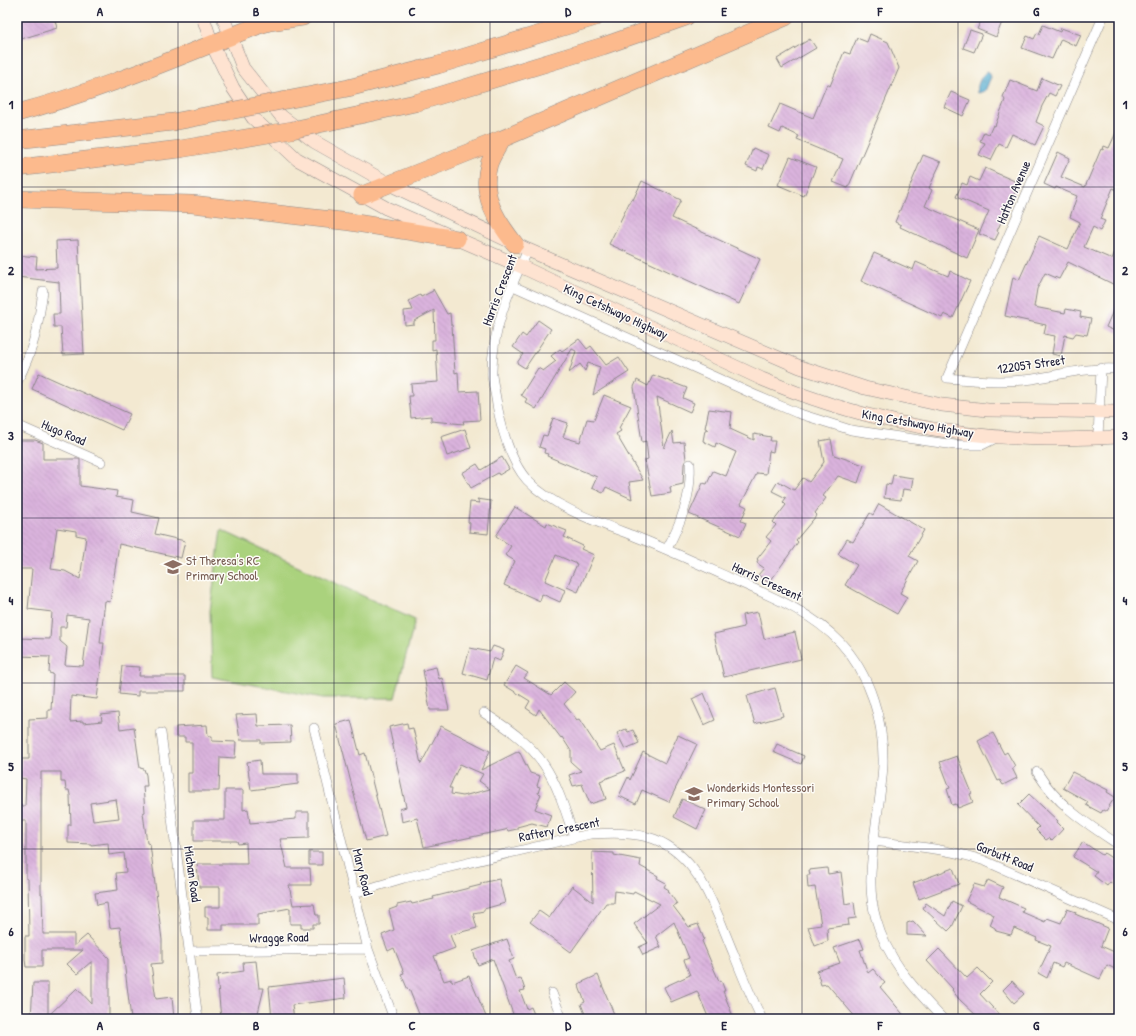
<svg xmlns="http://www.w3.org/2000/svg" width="1136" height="1036" font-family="'Patrick Hand',sans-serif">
<defs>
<pattern id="water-ripples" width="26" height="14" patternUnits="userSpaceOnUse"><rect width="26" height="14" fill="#53abd0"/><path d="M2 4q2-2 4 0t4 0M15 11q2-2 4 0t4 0" fill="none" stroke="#448baa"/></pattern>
<pattern id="building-back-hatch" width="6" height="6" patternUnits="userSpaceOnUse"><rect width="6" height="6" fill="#dab3dd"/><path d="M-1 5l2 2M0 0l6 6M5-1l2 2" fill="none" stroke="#bb9abf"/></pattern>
</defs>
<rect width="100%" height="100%" fill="#fdfcf7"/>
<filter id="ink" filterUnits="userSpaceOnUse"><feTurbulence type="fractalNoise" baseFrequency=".025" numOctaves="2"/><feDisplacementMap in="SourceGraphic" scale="8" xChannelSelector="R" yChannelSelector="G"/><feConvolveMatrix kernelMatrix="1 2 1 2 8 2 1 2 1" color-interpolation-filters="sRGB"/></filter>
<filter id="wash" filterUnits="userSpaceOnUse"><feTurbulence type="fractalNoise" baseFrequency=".012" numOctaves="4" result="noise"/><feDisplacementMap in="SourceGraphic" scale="16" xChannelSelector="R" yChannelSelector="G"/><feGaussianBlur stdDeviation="0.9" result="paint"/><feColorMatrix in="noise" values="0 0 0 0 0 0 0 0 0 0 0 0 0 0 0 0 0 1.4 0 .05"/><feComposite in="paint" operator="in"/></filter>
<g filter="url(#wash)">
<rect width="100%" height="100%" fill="#f3e9d1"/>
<path fill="#aad27d" stroke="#667a5c" d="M221 530 415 620 395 698H323L212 677 210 611Z"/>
<path fill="url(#water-ripples)" stroke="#3a6686" d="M987 71 989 72 991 77 985 91 978 93C976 85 981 76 987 71Z"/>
<g id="blocks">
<path fill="url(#building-back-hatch)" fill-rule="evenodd" d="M31 17H54L57 28 18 40 17 21Z
M983 17H1004L996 37 977 29Z
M1043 25 1060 32 1061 28 1081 35 1076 46 1061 39 1052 59 1022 48 1027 36 1034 39 1037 33 1039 34Z
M970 30 982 34 974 52 963 48Z
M870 34 888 42 899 68 848 188 833 182 843 159 797 140 799 136 782 128 780 133 769 128 780 104 813 118 827 84 830 86 844 52 850 54 857 38 867 42Z
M810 39 816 48 782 68 777 59Z
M1042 78 1060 86 1055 96 1049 93 1042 106 1036 122 1044 126 1035 145 1012 134 1006 147 999 144 991 160 979 155 985 143 980 141 984 132 989 134 993 125 995 126 1005 100 1003 97 1010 80 1037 91Z
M951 92 970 100 963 116 944 107Z
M1119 126V191L1113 188 1100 219 1105 221 1100 231 1093 227 1084 247 1112 259 1119 241V287L1068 262 1059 279 1045 273 1037 289 1034 307 1065 313 1066 309 1081 312 1080 317 1091 319 1087 335 1076 333 1073 337 1065 335 1061 356 1052 354 1055 336 1044 334 1046 325 1005 316 1013 277 1019 280 1039 236 1068 249 1080 222 1070 217 1077 196 1056 187 1055 189 1044 184 1058 152 1070 158 1061 177 1085 187 1101 149 1103 150 1104 146 1109 148Z
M753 148 769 155 763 169 758 167 757 171 746 166Z
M923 155 941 162 929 188 932 190 925 206 979 230 967 258 900 227 901 225 895 222Z
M790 157 816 167 804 196 778 185Z
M985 168 1019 183 997 231 999 232 995 240 979 234 989 211 956 197 962 183 967 185 970 177 979 181Z
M642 181 681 200 672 218 760 259 739 304 609 244 631 199 633 200Z
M78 240 84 354 63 355 61 327H54L53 314H60L59 282 17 277V255L37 257 36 269 57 268 56 241Z
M874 253 913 270 916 262 948 276 950 271 970 281 953 318 944 314 942 318 861 281Z
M433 289 447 314 450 313 451 325H452L455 373 458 372 459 392 478 391 480 420 463 421 464 424 431 421V416L411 418 409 396H412L411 384 438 382 436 349 432 350V340H435L434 310 414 321V324L405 325 404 311 413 310 409 301 420 295 421 297 433 291Z
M1119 297V333L1106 327Z
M538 320 551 329 525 368 517 363 523 354 513 347 522 334 526 337Z
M579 339 587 349 591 346 606 365 619 357 629 372 593 395 600 367 588 363 585 371 580 364 569 373 576 351 572 349 536 409 525 402 527 399 521 395 538 368 543 371 556 361 551 356 560 349 562 351Z
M39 373 130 414 122 430 32 389Z
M653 375 687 388 683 398 694 403 690 412 657 397 664 448 672 431 674 443 684 442 686 459 684 464 683 484 670 487 671 493 652 496 645 460 648 459 646 441 642 442 634 387 637 380 648 386Z
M604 395 631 406 619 428 621 431 616 434 643 480 629 482 632 499 606 487 603 493 592 488 597 477 547 456 548 454 544 453 545 449 539 447 543 435 547 436 553 418 568 423 563 437 580 442 587 419 594 420Z
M709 409 732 412 730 429 754 440V434L771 437 770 441H775L773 452 769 451 766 474 757 473 741 504 747 507 741 521 746 523 740 536 689 514 703 483 707 484 713 471 726 476 736 452 716 443 715 447 703 441 705 430 708 429 705 428Z
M465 429 471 448 447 456 441 437Z
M831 439 834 455 864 465 858 483 838 476 823 496 826 498 815 513 817 515 796 540 798 542 769 583 758 575 764 568 757 563 758 560 757 559 771 541 766 537 776 525 773 522 786 505 783 502 786 498 772 491 778 481 794 490 803 478 809 482 824 462 820 441Z
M17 440H35L43 443V459H80V486L117 491 116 497 134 500 132 512 159 518 155 534 185 541 181 558 119 544 110 602 105 601 100 643H104L97 699 71 696 70 722 83 721V723L102 721 101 715 118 713 120 729 134 727 140 768 144 769 146 775 147 786H143L145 812 143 813 147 843 150 844 162 940V963L151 964 156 999 172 997 174 1019H131L120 927 110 928 107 903 97 905 95 893 118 890 116 873 126 872 124 853 109 855 108 843 91 845V844L68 843V825H71L70 795 69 790H66L65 782H61V772H41V894H42L43 934H74V946L87 935 109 958V1019H31L33 983H48V1016L77 988 92 1004V961L77 974 67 964 83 950H42V967H26L25 960V936H29L28 879H26V821H18L19 806H25L26 779 20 778 21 759H29V719L48 718V710H51L53 674 49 673 50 657 17 656V638L50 639 52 612 28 609 32 569H17ZM57 528 76 531V535L86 537 80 579 65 571 51 569ZM67 615 89 618 83 666 65 665 67 647 60 641V627H66ZM116 799 119 818 93 821 90 803Z
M502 457 509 469 499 475 498 473 471 488 462 473 477 464 481 470Z
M893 475 913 478 911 490 903 489 901 500 884 498 886 484 891 485Z
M477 499 491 501 488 534 469 532 470 523 468 522 470 502 480 503Z
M879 504 924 530 909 556 918 561 900 593 907 597 897 614 845 585 857 565 838 554 847 539 853 542 870 513 873 515Z
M515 507 546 526 547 523 567 531 564 537 583 546 581 549 594 555 578 592 567 587 577 564 556 555 545 581 565 590 560 602 542 594 540 601 504 585 515 561 505 555 511 546 496 536Z
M758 612 764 639 795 632 801 659 724 677 714 634 744 627 742 615Z
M493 646 504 650 500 661 493 658 487 680 463 673 470 648 490 652Z
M122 666 140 667 139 676H185V691H138V696L119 694Z
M516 666 528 673 524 678 551 695 564 682 575 692 564 704 577 720 579 719 600 751 614 745 625 771 600 781 606 799 590 804 582 784 573 786 569 775 581 771 571 762V751L562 737 561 738 539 709 536 715 526 708 530 701 504 685Z
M436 667 439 679 442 678 449 710H430L423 670Z
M775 688 783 716 755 724 747 696Z
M704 693 715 720 704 725 692 699Z
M257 714 258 726 290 725 291 742 261 743V740H240L236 715Z
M351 720 360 755 365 753 386 836 366 841 336 724Z
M407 723 408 729 413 728 421 764 441 726 490 751 481 770 519 751 530 773 540 776 537 786 540 787 538 793 541 794 535 809 551 815 547 827 532 823 517 827V829L508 831 507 829 505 830 424 847 417 818 402 822 400 809 406 807 389 727ZM460 764 483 774 479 781 490 789 463 796 451 794 452 788H449Z
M207 725 208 736H212V741L236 742 235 758 220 757 219 791H188V773H192V742H185V737H176V727Z
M626 729 628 732 633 730 639 743 625 749 617 733Z
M993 733 1004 754 1007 752 1015 766 1012 768 1017 778 1003 785 1000 780 998 781 978 741Z
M678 735 697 744 669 802 642 790 636 804 619 796 628 777 630 780 643 752 665 763Z
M777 744 804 756 801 764 773 752Z
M957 756 972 793 970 794 973 802 958 808 956 804 952 805 947 789 950 788 940 762Z
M260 760 261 774H298V784L251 790 247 762Z
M1072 772 1108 790 1107 792 1115 797 1106 811 1103 810 1101 813 1086 805 1088 802 1063 788Z
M225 790H243V810L248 809 250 823 296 819V812H309V838L280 839 287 868H310L311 885H289L293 905 314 904 316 915H319V924H313V928H301V924H290V908L258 914V925H223V930H208V917H205V907H220V887H199L197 864H247L246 843 238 844 237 841H194V820H225Z
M1029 794 1058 821 1056 822 1063 829 1052 841 1049 838 1046 840 1036 830 1039 827 1018 805Z
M682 799 706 810 697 829 674 817Z
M1083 842 1102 855 1104 853 1119 863V878L1114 885 1110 882 1107 886 1094 876 1097 872 1073 857Z
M309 852H322V865H309Z
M592 852 614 853V855L641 860 640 866 658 876 657 878 666 883 664 887 669 890 668 891 677 904 673 906 689 927 698 924 704 939 702 941 719 981 721 980 725 991H723L734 1019H709L697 991 671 1002 664 987 690 975 684 960 689 958 674 922 656 936 661 947 643 955 639 947 648 943 634 924 660 904 634 891 633 894 615 891 614 903H606L571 952 530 922 539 911 549 918 572 886 593 902Z
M827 868 828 874 841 872 845 904 854 902 856 918 848 919 849 925 827 928 828 941 815 946 808 927 821 925 815 887 808 888 807 875H810L809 870Z
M953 868 959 884 919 899 913 883Z
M499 879 505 903 484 909V911L473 913 477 928 450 935 455 948 434 956 444 981 451 979 452 982 469 976 487 1019H421L409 989 408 990 401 974 404 973 394 948 388 951 382 935 394 930 389 910 397 907V905L411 902 412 904 434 899 433 897 481 885V883Z
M988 880 1003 887 999 897 1024 908 1022 912 1045 922 1047 918 1061 923 1067 909 1076 912 1075 914 1108 928 1101 946 1119 954V971L1107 965 1100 979 1064 963 1062 967 1053 963 1047 978 1038 973 1051 946 1036 940 1037 938 1014 928 1011 935 996 931 995 928 990 925 994 915 966 901 974 884 984 887Z
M952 901 962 906 952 927 948 931 923 908 926 903 945 916Z
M913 921 927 936 907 935V923Z
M507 939 514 959 509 961 516 979 521 978 525 990 520 991 527 1009 531 1007 536 1019H503L513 1014 493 959 478 965 473 951Z
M860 939 864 949 860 950 868 973 873 969 885 983 880 987 907 1019H857L827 984 821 985 817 971 840 963 834 948Z
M939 949 967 978 978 968 992 982 980 994 1003 1019H980L959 999 952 990 953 989 927 961Z
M256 961 259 988H264L257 1017 240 1013 241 1019H221L217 975 244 971 243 962Z
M598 975 616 1019H587L581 1004 585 1002 578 984Z
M344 978 346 998 292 1005 294 1019H272L269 987Z
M1012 981 1024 994 1014 1003 1003 990Z"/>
</g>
</g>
<g filter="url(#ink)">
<use href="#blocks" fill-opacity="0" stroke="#8a8686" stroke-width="1"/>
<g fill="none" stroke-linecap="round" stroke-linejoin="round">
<g stroke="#8a8686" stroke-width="10">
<path id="street" d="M1103 17 947 378C976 381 1004 383 1033 379 1062 374 1089 367 1119 369
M528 250C509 289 491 332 492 375 493 385 496 396 497 405 502 430 510 461 527 480 552 507 600 523 634 536 667 549 699 564 732 579 770 596 810 611 840 642 870 674 884 721 883 764 882 788 877 814 874 839 871 867 868 892 876 919 887 960 915 989 943 1019
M513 286 755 395 797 413 851 430 955 445H982L998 437
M17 382C34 349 38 327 43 291
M17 425 101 462
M1098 438 1101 368
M667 549C681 522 692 496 690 464
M484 713C544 750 553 771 574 837
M314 728 368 949 394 1019
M161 733 198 1019
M1037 772C1058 806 1086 823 1119 845
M874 841C912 846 949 849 985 861L1119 920
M354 893 404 878 590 834C611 833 634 832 654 839 701 857 715 910 733 952 742 975 751 997 762 1019
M190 951 368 949
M552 993 562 1019"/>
</g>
<g stroke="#8a8686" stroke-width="14">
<path id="secondary" d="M203 17 212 44 233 88 253 118 297 159 386 208 520 266 762 379C851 417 949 438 1046 439 1070 439 1095 438 1119 437
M223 17 243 68 281 116 315 142 391 185 528 250 800 367 865 388 942 405 988 410 1119 412"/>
</g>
<g stroke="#8a8686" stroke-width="18">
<path id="highway" d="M438 65 596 17
M415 103 603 46 686 17
M17 113C100 91 178 57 257 26L270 22 303 17
M502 139C498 147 492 155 489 164 480 195 496 220 515 244
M17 140 173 122
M17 168 180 149
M362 195 502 139 786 17
M17 199 192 204 350 222 457 239"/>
</g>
<use href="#street" stroke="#fff" stroke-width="9"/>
<use href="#secondary" stroke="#fee3d1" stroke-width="13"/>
<use href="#highway" stroke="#fcba8d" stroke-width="17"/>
<g stroke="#8a8686" stroke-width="18" stroke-linecap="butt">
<path id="highway-bridge" d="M173 122 348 88 438 65
M180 149 292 130 415 103"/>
</g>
<use href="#highway-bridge" stroke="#fcba8d" stroke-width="17"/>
</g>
</g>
<path fill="none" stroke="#22223b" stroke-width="1" stroke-opacity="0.55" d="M178 17V1019M334 17V1019M490 17V1019M646 17V1019M802 17V1019M958 17V1019M17 187H1119M17 353H1119M17 518H1119M17 683H1119M17 849H1119"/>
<defs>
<g id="school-bare" transform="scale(1.38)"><path d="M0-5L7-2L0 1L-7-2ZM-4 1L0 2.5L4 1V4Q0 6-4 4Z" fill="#8d6e63" stroke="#fdfcf7" stroke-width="2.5" paint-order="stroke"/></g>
</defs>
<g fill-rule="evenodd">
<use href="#school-bare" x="173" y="567"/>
<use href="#school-bare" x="694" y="794"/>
</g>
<g text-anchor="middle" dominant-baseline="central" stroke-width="3" stroke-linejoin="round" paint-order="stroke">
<g font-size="13" fill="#22223b" stroke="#fdfcf7">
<text transform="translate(1013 192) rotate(-67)">Hatton Avenue</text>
<text transform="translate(499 290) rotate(-69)">Harris Crescent</text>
<text transform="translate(616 311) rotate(25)">King Cetshwayo Highway</text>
<text transform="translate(1031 364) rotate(-8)">122057 Street</text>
<text transform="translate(918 423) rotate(10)">King Cetshwayo Highway</text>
<text transform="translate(64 432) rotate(23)">Hugo Road</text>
<text transform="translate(767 581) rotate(25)">Harris Crescent</text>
<text transform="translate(559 829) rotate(-11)">Raftery Crescent</text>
<text transform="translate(1005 856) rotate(22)">Garbutt Road</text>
<text transform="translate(363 872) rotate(76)">Mary Road</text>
<text transform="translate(193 874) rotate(82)">Michan Road</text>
<text transform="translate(279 937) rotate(-1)">Wragge Road</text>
</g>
<g font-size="13" fill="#785e54" stroke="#fdfcf7" text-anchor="start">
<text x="186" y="560">St Theresa's RC<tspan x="186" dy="15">Primary School</tspan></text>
<text x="707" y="787">Wonderkids Montessori<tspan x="707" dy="15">Primary School</tspan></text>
</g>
</g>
<rect width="1136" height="1036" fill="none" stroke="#fdfcf7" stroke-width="44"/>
<rect x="22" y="22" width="1092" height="992" fill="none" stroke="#22223b" stroke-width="1.5"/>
<g font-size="13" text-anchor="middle" font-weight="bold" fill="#22223b">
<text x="100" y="16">A</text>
<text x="256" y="16">B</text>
<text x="412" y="16">C</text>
<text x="568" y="16">D</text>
<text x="724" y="16">E</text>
<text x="880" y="16">F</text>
<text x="1036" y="16">G</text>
<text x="11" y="109">1</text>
<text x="1125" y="109">1</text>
<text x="11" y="275">2</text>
<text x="1125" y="275">2</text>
<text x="11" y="440">3</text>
<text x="1125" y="440">3</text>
<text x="11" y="605">4</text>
<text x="1125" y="605">4</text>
<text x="11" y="771">5</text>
<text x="1125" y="771">5</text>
<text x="11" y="936">6</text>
<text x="1125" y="936">6</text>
<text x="100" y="1030">A</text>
<text x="256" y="1030">B</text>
<text x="412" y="1030">C</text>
<text x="568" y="1030">D</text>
<text x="724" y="1030">E</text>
<text x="880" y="1030">F</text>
<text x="1036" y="1030">G</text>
</g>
</svg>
